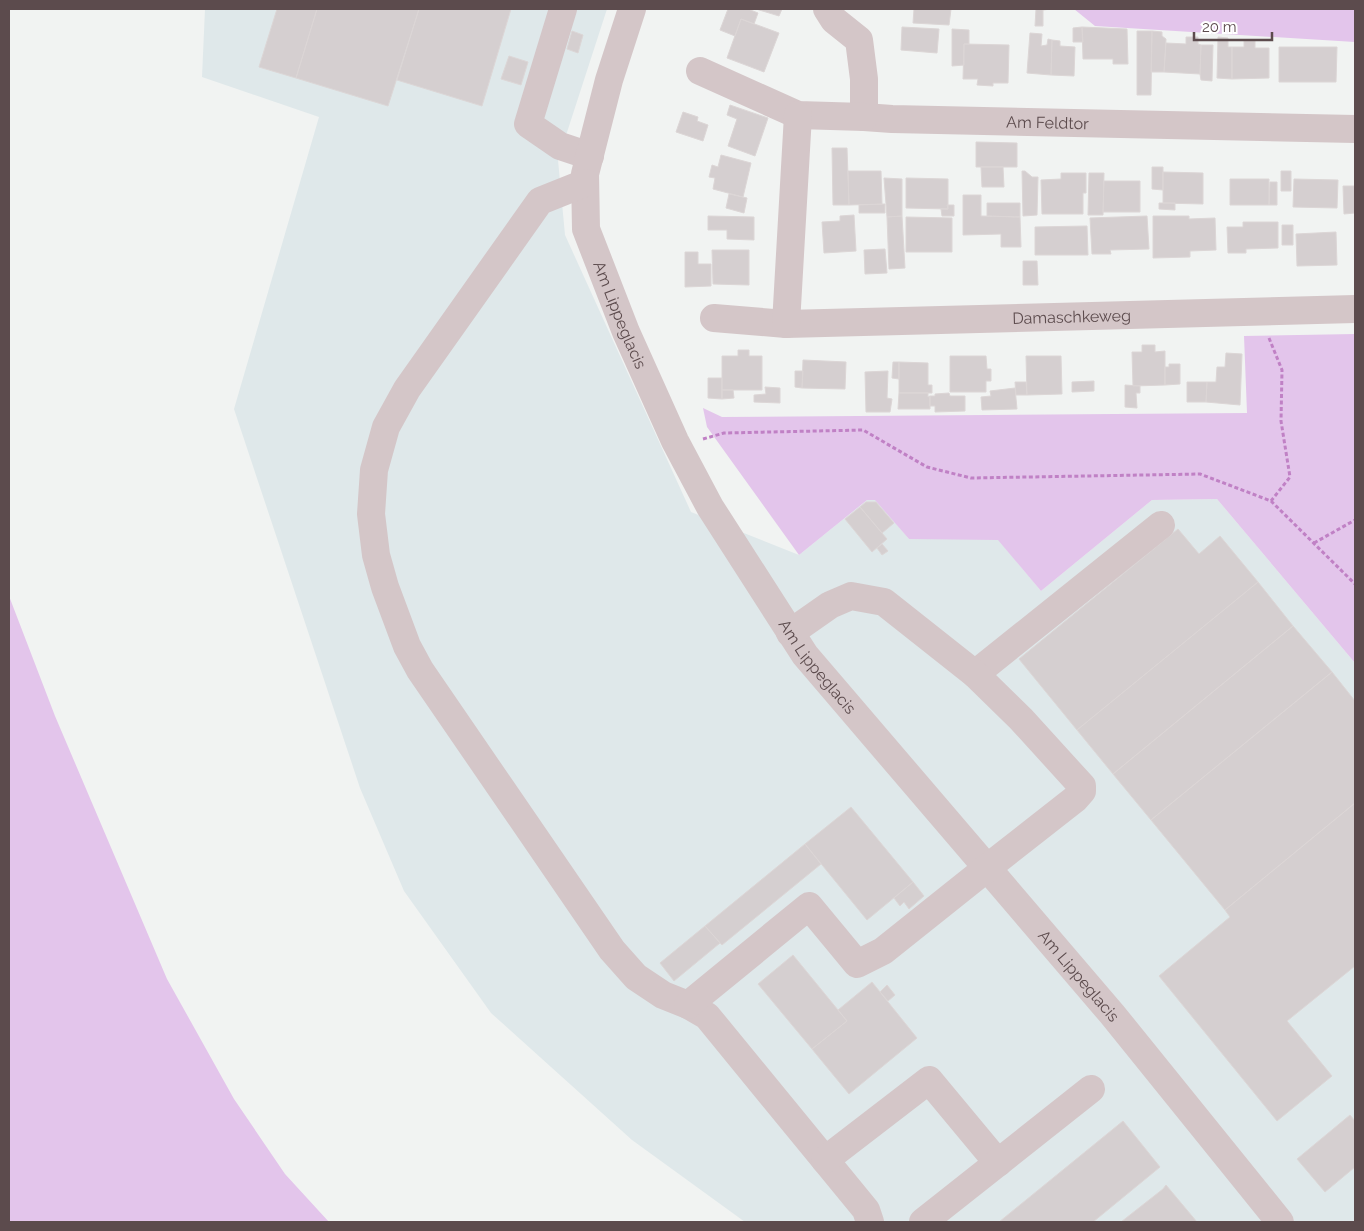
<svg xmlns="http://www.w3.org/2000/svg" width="1364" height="1231" font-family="Raleway,sans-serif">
<rect width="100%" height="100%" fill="#f1f3f2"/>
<path fill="#dfe8ea" d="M205 9H607L558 160 565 235 691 512 799 555 867 500H876L909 539H998L1041 591 1152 500 1217 499 1355 663V1222H745L632 1140 491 1013 404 891 360 788 234 409 319 117 202 77Z"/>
<path fill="#e3c5eb" d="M1074 9H1355V42L1095 26Z
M1355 334V663L1217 499 1152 500 1041 591 998 540 909 539 875 500H867L799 555 707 427 703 408 722 417 1247 413 1244 336Z
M9 596 55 716 167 979 234 1099 285 1174 329 1222H9Z"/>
<path fill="#d5cfd0" stroke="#dcd6d6" d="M277 9H317L296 78 259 67Z
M317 9H419L388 106 296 78Z
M419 9H511L482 106 397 80Z
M728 9H748L758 13 754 24 741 19 735 36 720 30Z
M756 9H782L779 16Z
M914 9H951L949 25 913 23Z
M1036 9H1051L1043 10V26H1035Z
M741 19 779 33 764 72 727 58Z
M902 27 939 29 937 53 901 50Z
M1082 27 1083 42H1073V28Z
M1082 27 1127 29 1128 64H1113V59H1083Z
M952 29 969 30V44H964V65L952 66Z
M572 31 583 35 578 53 567 49Z
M1137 31H1152L1151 95H1137Z
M1152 31 1162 32V36L1166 39 1164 72H1151Z
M1030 33 1042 34 1041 46 1047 45 1048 39 1052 40 1051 75 1027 73Z
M1186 37H1198V44L1201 45 1200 74 1164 72 1166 43 1186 44Z
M1218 37 1228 38V47H1232V79L1217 78Z
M1052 40 1060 41V46L1075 47 1074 76 1051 75Z
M1244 41H1255V48H1269V78L1232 79V47H1244Z
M964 44 1009 45 1008 83H993V86L977 85 978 79H963Z
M1201 45H1213L1212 81 1201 80 1200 74Z
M1279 47H1337L1336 82H1279Z
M509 56 528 62 521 85 501 79Z
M730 105 768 118 755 156 728 146 737 119 727 115Z
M683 112 698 117 697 121 708 125 703 141 676 132Z
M976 142 1017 143V167H976Z
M832 148H847L849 205H833Z
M721 155 751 163 743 197 713 189 715 178 709 177 712 165 718 167Z
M981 167H1003L1004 187H982Z
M1152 167H1163V190L1152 189Z
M848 171H881L882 204 849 205Z
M1022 171H1025L1032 177H1038L1037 215 1023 216Z
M1281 171H1291V191H1281Z
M1163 172 1203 173V204L1163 203Z
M1061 173H1086V193H1083V214H1042L1041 180 1061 179Z
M1089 173H1104L1103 215H1088Z
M884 178 902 179V216L887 217Z
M906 178 948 179V209L906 208Z
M1230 179H1269V205H1230Z
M1294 179 1338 180 1337 208 1293 207Z
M1104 181H1140V212H1103Z
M1270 182H1277V205H1269Z
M1343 186H1355V213L1344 214Z
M729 194 747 198 744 213 726 208Z
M963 195H981V216L1020 217 1021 247H1001V234L963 235Z
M987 203H1020V217L987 216Z
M1159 203H1175V210L1159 209Z
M885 204V213H859V205Z
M947 205H954V216H942L941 209H948Z
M854 215 856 251 824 253 822 222 840 221V216Z
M708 216 754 217V240L727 239V230H708Z
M902 216 905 268 889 269 887 217Z
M1147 216 1149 249 1110 250 1111 254H1092L1090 218Z
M1153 216H1189V219L1215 218 1216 250 1190 251V257L1153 258Z
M906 217 952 218V252H906Z
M1243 222H1278V248L1246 249V253H1228L1227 227H1243Z
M1282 225H1293V245H1282Z
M1087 226 1088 255H1035V227Z
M1336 232 1337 265 1297 266 1296 234Z
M885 249 887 273 865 274 864 250Z
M712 250H749V285L713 284Z
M685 252H698V264H711V286L685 287Z
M1023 261H1037L1038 285H1023Z
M1142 345H1155V352L1165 351V385L1133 386 1132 352H1142Z
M738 350H749V356H762V390H722V356H738Z
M1226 353 1242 354 1240 405 1206 402 1207 382H1216L1217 367H1225Z
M950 356H986L987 369H991V381H986V392H950Z
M1026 356H1061L1062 394 1027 395Z
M803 360 846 362 845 389 802 388Z
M893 362H899V379L892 378Z
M899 362 928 363V385H932V393H899Z
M1169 364H1180V384L1165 385V367H1169Z
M795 371H803L802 388 795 387Z
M888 371 887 398 892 399 890 412H866L865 372Z
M708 378H722V399L708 398Z
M1094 381V391L1072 392V382Z
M1015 382H1026L1027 395H1016Z
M1187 382H1207L1206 402H1187Z
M1125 385 1140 386V393H1136L1137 408 1125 407Z
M765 387 780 388V403L754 402V395L766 394Z
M1015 388 1017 409 982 410 981 397 991 396 990 391Z
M722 390H733L734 398 722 399Z
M899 393H928V397L930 396V409H898Z
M949 393 950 396H965V411L935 412V406H930V396H935V394Z
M866 502H876L894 523 882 533 860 507Z
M860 507 887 539 872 552 845 519Z
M1178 529 1199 554 1220 536 1258 582 1077 730 1019 659Z
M882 544 888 551 882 555 877 548Z
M1258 582 1293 626 1113 774 1077 730Z
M1293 626 1332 672 1151 820 1113 774Z
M1332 672 1355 701V803L1225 910 1151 820Z
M1355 803V966L1287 1021 1332 1076 1277 1121 1159 976 1230 917 1225 910Z
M851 807 913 882 867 920 805 844Z
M805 844 821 864 722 945 705 926Z
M913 882 924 896 909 909 904 902 900 906 894 898Z
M705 926 720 943 674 981 660 963Z
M793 955 847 1021 812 1049 758 984Z
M872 982 917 1038 849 1094 812 1049 847 1021 838 1010Z
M887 985 895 995 888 1001 880 992Z
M1350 1115 1355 1121V1167L1325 1192 1297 1159Z
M1123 1121 1160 1167 1093 1222H999Z
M1166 1185 1197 1222H1121L1163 1189Z"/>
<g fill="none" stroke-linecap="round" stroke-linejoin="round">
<path stroke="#c081c5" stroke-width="3" stroke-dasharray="4 2.5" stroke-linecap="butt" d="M1269 338 1282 370 1281 421 1290 477 1271 501
M703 439 724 433 863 430 927 467 971 478 1200 474 1271 501 1355 584
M1314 543 1355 520"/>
<g stroke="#d4c6c8" stroke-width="28">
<path d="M563 9 528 124 560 146 590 156"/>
<path id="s1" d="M632 9 609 80 585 174 586 229 626 332 675 441 710 507 805 655 1112 1014 1280 1222"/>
<path id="s2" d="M827 9 834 20 859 40 864 79V117L892 119 1355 129"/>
<path d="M700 71 798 115 864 117"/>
<path d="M585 183 540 201 407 389 386 427 374 470 371 514 376 555 385 587 407 646 420 670 612 950 636 977 663 995 688 1005 707 1016 866 1210 870 1222"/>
<path id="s3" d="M714 318 786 324 1355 309"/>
<path d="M786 324 798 115"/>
<path d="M975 674 1161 525"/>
<path d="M688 1005 809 906 857 964 883 951 987 868 1075 799 1082 791V786L1021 719 975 674 884 602 851 596 830 605 790 633"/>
<path d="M825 1160 929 1080 998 1163"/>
<path d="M923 1222 1091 1089"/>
</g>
</g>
<g text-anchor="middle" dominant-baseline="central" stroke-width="4" stroke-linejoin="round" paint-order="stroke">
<g font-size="16" fill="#5c4b4d" stroke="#fff">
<text stroke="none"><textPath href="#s2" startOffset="306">Am Feldtor</textPath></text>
<text stroke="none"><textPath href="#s1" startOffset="319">Am Lippeglacis</textPath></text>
<text stroke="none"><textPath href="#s3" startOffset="358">Damaschkeweg</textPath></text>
<text stroke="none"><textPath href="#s1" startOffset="724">Am Lippeglacis</textPath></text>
<text stroke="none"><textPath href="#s1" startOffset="1129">Am Lippeglacis</textPath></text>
</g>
</g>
<rect width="1364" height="1231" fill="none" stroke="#5c4b4d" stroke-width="20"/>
<path d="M1194 32v8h78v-8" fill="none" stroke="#5c4b4d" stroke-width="2.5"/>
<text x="1202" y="32" font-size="15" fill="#5c4b4d" stroke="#ffffff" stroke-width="4" paint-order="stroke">20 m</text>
</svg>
